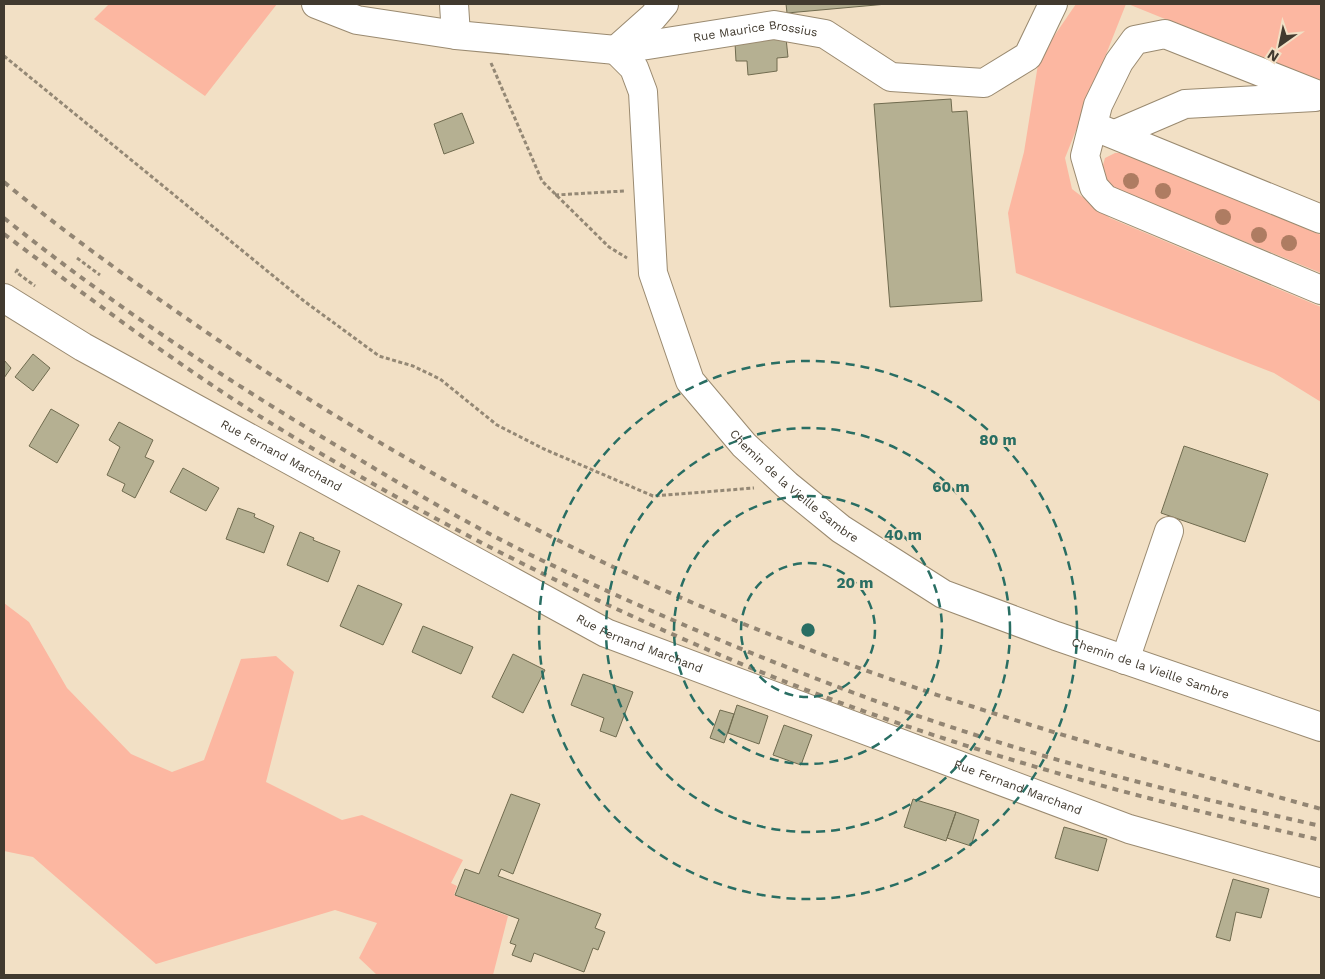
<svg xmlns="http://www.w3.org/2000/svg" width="1325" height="979" font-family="'Work Sans',sans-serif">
<rect width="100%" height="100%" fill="#f2e0c5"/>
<path fill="#fcb7a1" d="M109 4H277L205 96 94 19Z
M1076 4H1126L1065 158 1072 189 1110 218 1321 307V402L1274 373 1016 273 1008 213 1024 152 1039 58Z
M1128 4H1321V82Z
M1115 153H1124L1321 235V273L1110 186 1101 172 1105 158Z
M4 603 29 622 67 688 131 754 172 772 204 760 241 659 276 656 294 672 266 782 342 820 362 815 463 860 451 883 457 886 454 895 508 916 493 975H377L359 958 377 923 335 910 156 964 33 857 4 851Z"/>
<path fill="#b5b092" stroke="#706b4f" d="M786 4H887L787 13Z
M786 38 788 57 777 58V71L748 75 747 61H736L735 43Z
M951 99 952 112 967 111 982 301 890 307 874 104Z
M462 113 474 143 444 154 434 124Z
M33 354 50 368 33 391 15 377Z
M4 360 11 368 4 378Z
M51 409 79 425 57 463 29 446Z
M119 422 153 440 145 457 154 461 135 498 122 491 125 484 107 475 120 447 109 440Z
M1184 446 1268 474 1245 542 1161 513Z
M183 468 219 488 206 511 170 492Z
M238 508 255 514 254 517 274 526 264 553 226 539Z
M300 532 314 538 313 540 340 551 328 582 287 565Z
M358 585 402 604 383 645 340 626Z
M423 626 473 647 461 674 412 652Z
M513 654 545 670 523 713 492 697Z
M583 674 633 692 616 737 600 731 604 718 571 705Z
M737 705 768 716 759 744 728 733Z
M720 710 734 714 724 743 710 738Z
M784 725 812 735 801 765 773 755Z
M511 794 540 804 513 874 501 869 498 876 601 914 595 928 605 932 598 950 593 948 584 972 534 953 531 962 512 955 516 945 510 943 519 919 455 895 465 869 479 874Z
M913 799 956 812 946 841 904 827Z
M956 812 979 820 971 846 947 838Z
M1064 827 1107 839 1098 871 1055 858Z
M1233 879 1269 889 1261 918 1236 912 1230 941 1216 937Z"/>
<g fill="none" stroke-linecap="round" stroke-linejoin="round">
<g stroke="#9a8a70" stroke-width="30">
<g id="minor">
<path id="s1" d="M316 4 357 20 456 35 616 50 774 25 825 34 891 77 984 83 1028 56 1053 4"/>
<path d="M454 4 456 35"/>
<path id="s2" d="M616 50 634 68 643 92 653 273 690 381 744 445 787 485 841 529 943 594 1056 636 1321 727"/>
<path d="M616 50 653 17 664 4"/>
<path d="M1321 96 1165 34 1135 40 1119 62 1098 105 1085 156 1094 187 1105 199 1321 290"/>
<path d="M1093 126 1321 219"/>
<path d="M1115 134 1185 104 1315 97"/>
<path id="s3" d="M4 298 83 347 606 633 1129 829 1321 883"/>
<path d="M1125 660 1169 531"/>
</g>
</g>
<path stroke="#948875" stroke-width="3" stroke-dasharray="4 2.5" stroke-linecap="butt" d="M4 56 304 301 379 356 413 366 440 379 497 425 544 449 653 496 754 488
M491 63 542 181 609 247 627 258
M555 195 624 191
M77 258 100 275
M18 269 16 272 35 286"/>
<use href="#minor" stroke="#fff" stroke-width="28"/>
<path stroke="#928573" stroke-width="4" stroke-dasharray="6 6" stroke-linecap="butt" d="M4 182C72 239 145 290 218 340 376 446 541 540 717 613 913 695 1117 752 1321 809
M4 218C111 304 226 380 344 450 413 492 483 533 556 567 654 614 753 655 854 693 1006 750 1164 791 1321 826
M4 234C88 297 172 361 261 417 400 504 547 580 697 645 897 733 1109 792 1321 840"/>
</g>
<g fill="#ae7c62">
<circle cx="1131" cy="181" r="8"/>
<circle cx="1163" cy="191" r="8"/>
<circle cx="1223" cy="217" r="8"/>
<circle cx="1259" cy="235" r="8"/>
<circle cx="1289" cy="243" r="8"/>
</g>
<g fill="none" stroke="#296e63" stroke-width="2.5" stroke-dasharray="9 6">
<circle cx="808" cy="630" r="67"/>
<circle cx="808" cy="630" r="134"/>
<circle cx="808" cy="630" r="202"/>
<circle cx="808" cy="630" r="269"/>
</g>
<g text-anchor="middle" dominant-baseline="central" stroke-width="4" stroke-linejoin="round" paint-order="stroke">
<g font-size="12" fill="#413a2f" stroke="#f2e0c5">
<text stroke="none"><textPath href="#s1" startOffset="446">Rue Maurice Brossius</textPath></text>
<text stroke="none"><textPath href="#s3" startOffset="319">Rue Fernand Marchand</textPath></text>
<text stroke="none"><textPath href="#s2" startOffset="495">Chemin de la Vieille Sambre</textPath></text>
<text stroke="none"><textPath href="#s3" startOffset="724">Rue Fernand Marchand</textPath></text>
<text stroke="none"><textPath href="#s2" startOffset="900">Chemin de la Vieille Sambre</textPath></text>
<text stroke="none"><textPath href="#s3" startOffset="1129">Rue Fernand Marchand</textPath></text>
</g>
</g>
<circle cx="808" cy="630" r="8" fill="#296e63" stroke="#f2e0c5" stroke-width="2.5"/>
<g font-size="15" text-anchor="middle" font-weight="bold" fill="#296e63" stroke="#f2e0c5" stroke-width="4" stroke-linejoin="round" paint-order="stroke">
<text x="998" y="445">80 m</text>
<text x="951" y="492">60 m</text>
<text x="903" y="540">40 m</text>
<text x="855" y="588">20 m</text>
</g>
<rect width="1325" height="979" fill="none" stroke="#413a2f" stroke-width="10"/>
<g transform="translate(1280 45) rotate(213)" stroke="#f2e0c5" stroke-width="4" paint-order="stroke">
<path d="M0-4L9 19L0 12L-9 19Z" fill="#413a2f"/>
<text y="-8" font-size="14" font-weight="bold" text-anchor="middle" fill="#413a2f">N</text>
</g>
</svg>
